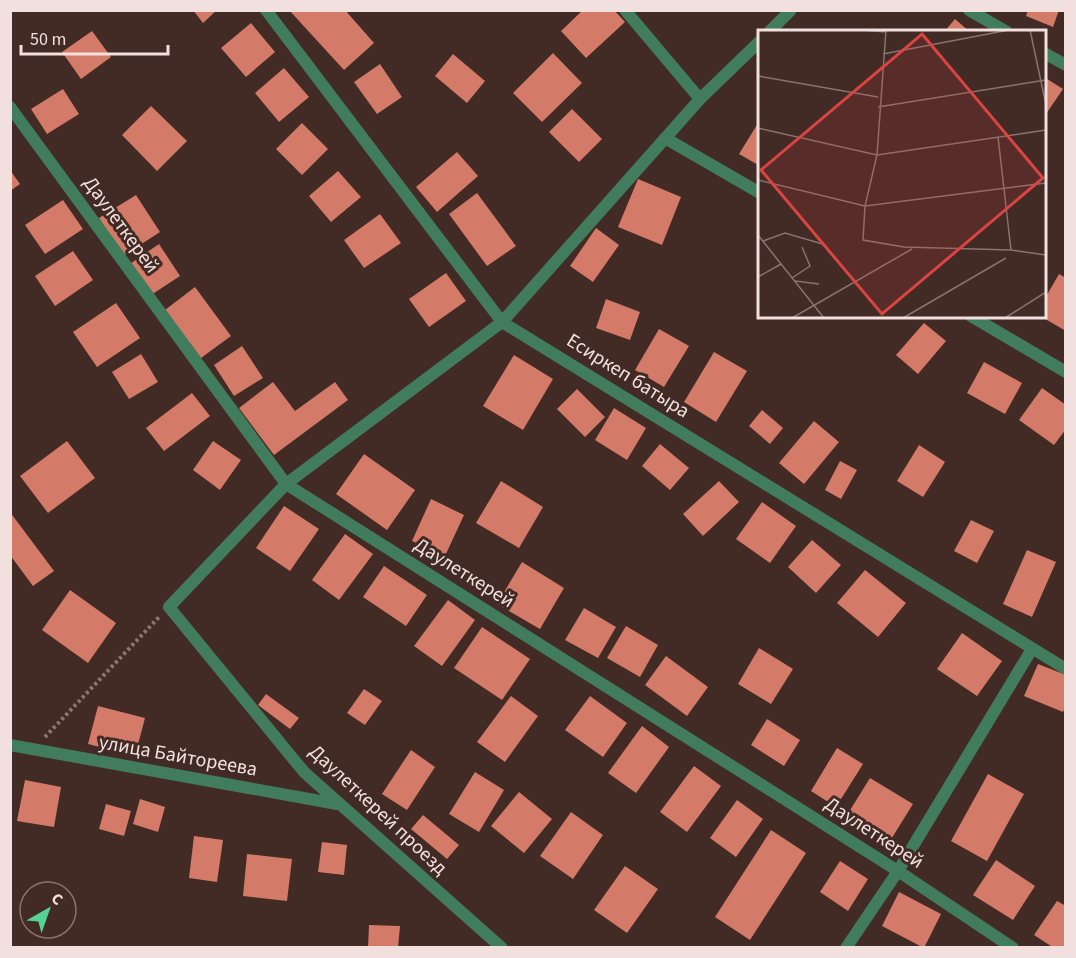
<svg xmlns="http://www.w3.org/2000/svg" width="1076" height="958" font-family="'Source Sans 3',sans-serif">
<rect width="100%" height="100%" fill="#422a25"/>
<path fill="#d47a68" d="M193 10H217L203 23Z
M289 10H345L374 43 344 70Z
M583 10H614L625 22 586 58 561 31Z
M1028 10H1059L1053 27 1026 16Z
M955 19 970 32H944Z
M251 23 275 52 246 77 221 48Z
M92 31 111 57 81 79 62 52Z
M553 53 582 83 542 122 513 93Z
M453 54 485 81 467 103 435 76Z
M380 64 402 97 377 114 354 82Z
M284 68 309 97 279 122 255 93Z
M1044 77 1063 89 1044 117Z
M63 89 79 114 47 134 31 109Z
M151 106 187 141 157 171 122 135Z
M572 109 602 139 579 162 549 132Z
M760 120V166L739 154Z
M302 123 328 149 302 175 276 149Z
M457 152 478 176 437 212 416 187Z
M10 170 20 184 10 191Z
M338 171 361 197 331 222 309 196Z
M638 179 681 197 662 245 618 227Z
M477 193 516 246 487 266 449 214Z
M136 195 160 232 123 256 99 218Z
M63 200 83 229 45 254 25 225Z
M380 214 401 243 364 268 344 240Z
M596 228 619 245 593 282 570 266Z
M159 244 180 276 151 295 130 264Z
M73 251 93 280 55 306 35 276Z
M446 273 466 301 429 327 409 299Z
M1059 274 1066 278V331L1040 316H1044V300Z
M195 287 231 336 201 358 165 310Z
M606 299 640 312 630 340 596 328Z
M116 303 140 338 97 367 73 332Z
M924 323 946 341 918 374 896 355Z
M659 329 689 346 664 387 635 370Z
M242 346 263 378 234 396 214 365Z
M714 352 747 371 716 422 684 402Z
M141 354 158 382 129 399 112 372Z
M514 355 553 379 523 430 483 406Z
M984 362 1022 383 1005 414 967 393Z
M273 382 295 411 335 382 348 400 274 455 239 408Z
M1042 388 1066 405V429L1054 445 1019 420Z
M577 389 605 417 585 437 557 409Z
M192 393 210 416 164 451 146 428Z
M614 408 646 428 627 460 595 440Z
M762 410 783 428 770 444 749 426Z
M814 421 839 442 804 484 779 463Z
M67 441 95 478 48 513 20 476Z
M213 441 241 460 220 490 193 470Z
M660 444 689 468 670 490 642 466Z
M919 445 945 462 923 497 897 481Z
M364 454 415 490 387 530 336 494Z
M840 461 857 470 841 499 825 490Z
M501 481 543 507 519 548 476 523Z
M719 481 739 502 703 536 683 514Z
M431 499 464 515 445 556 412 541Z
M762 502 796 526 770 563 736 539Z
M284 506 319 529 290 571 256 548Z
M10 512 54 571 33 586 10 555Z
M971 520 994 531 977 563 954 551Z
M345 534 373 554 339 600 312 580Z
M812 540 841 565 816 593 788 567Z
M1027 550 1056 562 1032 617 1003 604Z
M522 562 564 588 540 629 497 604Z
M384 566 427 595 406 626 363 597Z
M865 570 906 603 878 637 837 603Z
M70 590 116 623 88 663 42 630Z
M448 600 475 620 442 666 414 646Z
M584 608 616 627 598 658 565 640Z
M626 626 658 645 640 677 607 658Z
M482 627 530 659 502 700 454 668Z
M962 633 1002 661 977 696 937 669Z
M759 648 793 669 771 704 738 684Z
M666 656 708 687 687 716 645 685Z
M1038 664 1066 675V705L1063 712 1024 696Z
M364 689 382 701 365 725 347 713Z
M266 694 299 718 290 729 258 705Z
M511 696 538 716 505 762 477 742Z
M590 696 627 723 603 757 565 730Z
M98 706 145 718 135 756 88 744Z
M767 719 800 740 784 766 751 745Z
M642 726 669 747 636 793 608 773Z
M837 748 863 764 836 807 811 791Z
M411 750 435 767 407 810 382 794Z
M694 766 721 786 687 832 660 812Z
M475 772 504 790 479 832 449 814Z
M988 774 1024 794 987 861 951 841Z
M870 778 913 804 890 841 847 815Z
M25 780 61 787 54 827 17 821Z
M519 792 552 819 524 853 491 826Z
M140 799 165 807 158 832 133 824Z
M737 800 763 819 736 857 710 838Z
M106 804 131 811 124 836 99 829Z
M571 812 603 835 573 879 540 856Z
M423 815 459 845 447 859 411 829Z
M771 830 806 853 750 940 715 917Z
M194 836 223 840 217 882 189 878Z
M322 842 347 845 344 875 318 872Z
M247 854 292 859 287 901 243 896Z
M996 860 1035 886 1013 920 973 895Z
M840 861 868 879 848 911 820 892Z
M625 866 658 889 627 933 594 910Z
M899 892 941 914 924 948 882 926Z
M1057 901 1066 906V948H1054L1034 935Z
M369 925 400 926 398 948H368Z"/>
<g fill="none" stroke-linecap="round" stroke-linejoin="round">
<path stroke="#8b7672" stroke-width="4" stroke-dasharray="3 3" stroke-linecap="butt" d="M45 737 160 616"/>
<path stroke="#417c5d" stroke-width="12" d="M266 10 502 322 1066 669
M625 10 700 99
M969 10 1007 32
M769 32 791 10
M1044 53 1066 65
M10 107 286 484 898 871 1013 948
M665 138 760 193
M971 316 1066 372
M10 745 337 804
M502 948 304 772 169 607 286 484 502 322 700 99 760 41
M846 948 898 871 1032 649"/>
</g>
<g text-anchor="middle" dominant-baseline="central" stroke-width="6" stroke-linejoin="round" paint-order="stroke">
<g font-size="20" fill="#f1e0dd" stroke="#422a25">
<text transform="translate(121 225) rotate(54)">Даулеткерей</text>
<text transform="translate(628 376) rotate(32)">Есиркеп батыра</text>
<text transform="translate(464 573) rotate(32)">Даулеткерей</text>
<text transform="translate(178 756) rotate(10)">улица Байтореева</text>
<text transform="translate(378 810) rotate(43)">Даулеткерей проезд</text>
<text transform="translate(874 833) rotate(33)">Даулеткерей</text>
</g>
</g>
<g transform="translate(758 30)">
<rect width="288" height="288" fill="#422a25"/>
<path fill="none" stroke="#88736f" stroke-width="1.5" d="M104 0 128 2M128 0 119 125 107 176 105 210 146 217 253 220 288 225M272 0 288 75M125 24 251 0M0 46 120 67M120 77 288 50M0 98 119 125 288 100M240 107 253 220M0 150 107 176 288 153M0 205 66 288M5 211 27 203 68 215M0 247 23 234M34 248 52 236 44 217M37 251 61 254M34 288 154 219M145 288 248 228M247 288 288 262"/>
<path fill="#da4443" fill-opacity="0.15" stroke="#da4443" stroke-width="3" d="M164 4 285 148 124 284 3 140Z"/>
<rect width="288" height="288" fill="none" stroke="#f1e0dd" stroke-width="3"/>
</g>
<rect width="1076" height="958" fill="none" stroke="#f1e0dd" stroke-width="24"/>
<g transform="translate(48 910) rotate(40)"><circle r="28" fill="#422a25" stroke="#88736f" stroke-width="1.5"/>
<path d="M0-4.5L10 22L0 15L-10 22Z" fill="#54d395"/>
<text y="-9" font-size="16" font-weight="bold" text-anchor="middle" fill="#f1e0dd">С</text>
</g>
<path d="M21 45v9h147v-9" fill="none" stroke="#f1e0dd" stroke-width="3"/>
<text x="30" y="45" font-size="18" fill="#f1e0dd" stroke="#422a25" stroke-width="4.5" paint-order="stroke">50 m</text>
</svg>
